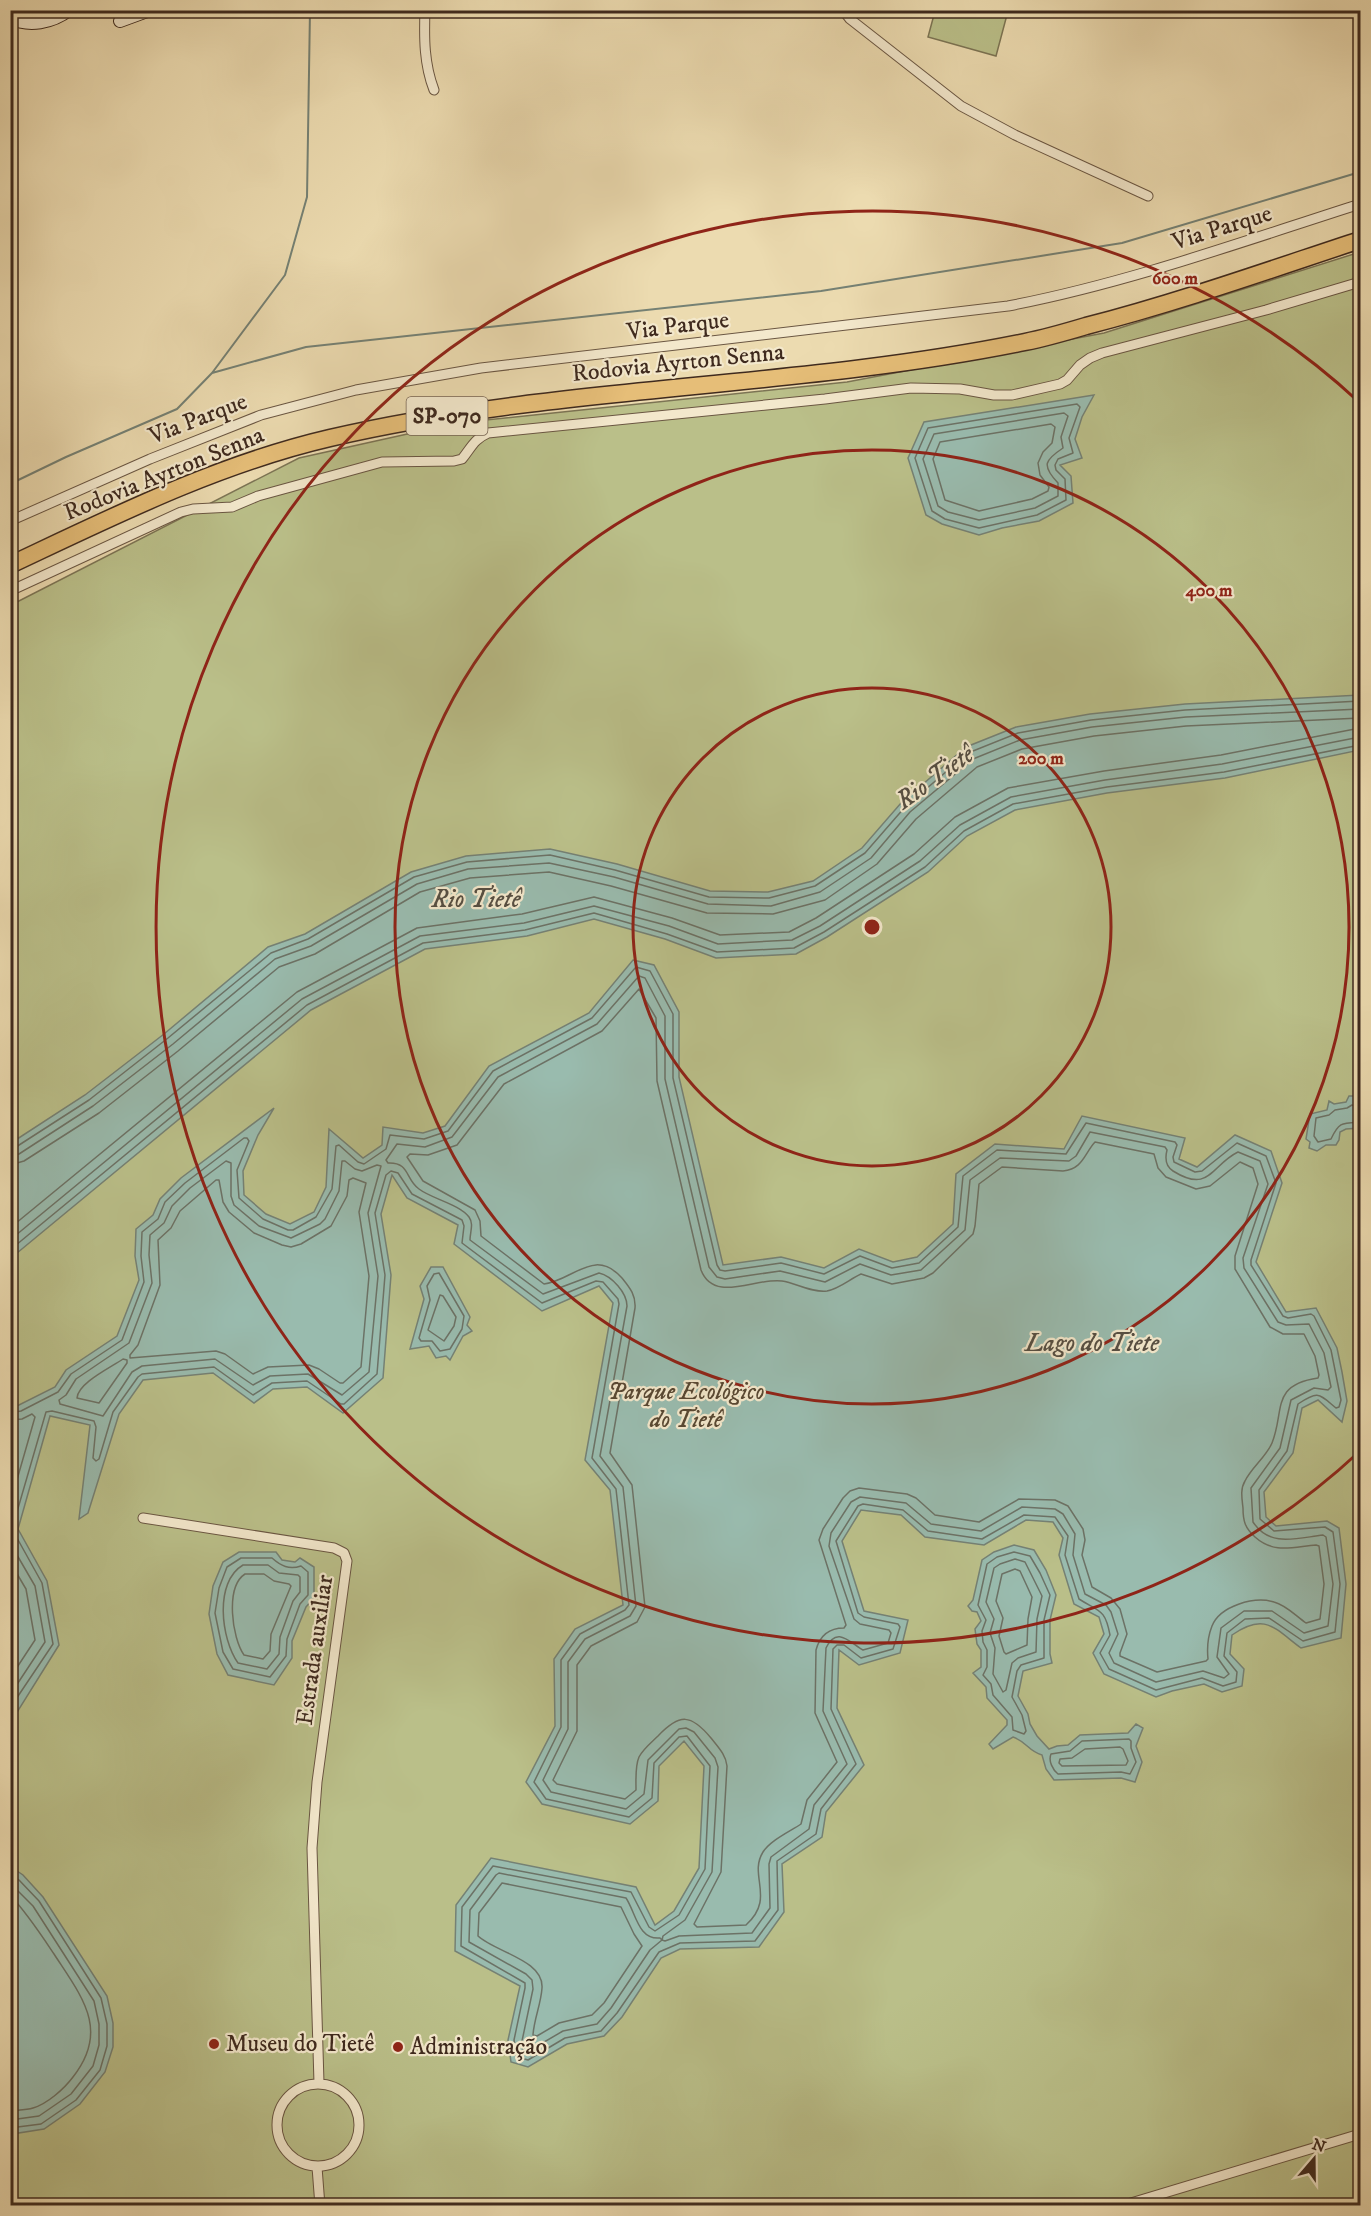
<svg xmlns="http://www.w3.org/2000/svg" width="1371" height="2216" font-family="'IM FELL DW Pica',serif">
<rect width="100%" height="100%" fill="#ecdbb0"/>
<filter id="stains"><feTurbulence type="fractalNoise" baseFrequency=".00333" numOctaves="4"/><feColorMatrix values="0 0 0 0 .2 0 0 0 0 .09 0 0 0 0 .02 0 0 0 .5 -.17"/></filter>
<radialGradient id="worn" r=".72"><stop offset=".6" stop-color="#630" stop-opacity="0"/><stop offset="1" stop-color="#630" stop-opacity=".3"/></radialGradient>
<path fill="#babf89" stroke="#7c7454" stroke-width="1.5" d="M935 11H1008L996 56 928 37Z
M1360 252V2205L11 2206V605L299 458 457 423 847 382 1104 333Z"/>
<path fill="#99bbae" stroke="#758174" stroke-width="1.5" d="M1094 395 1082 417 1075 439 1082 458 1060 465 1071 476 1073 503 1039 521 1002 528 979 535 942 524 926 515 908 458 924 422Z
M1360 695V750L1225 778 1107 793 1015 810 967 836 928 872 827 937 796 954 716 958 665 939 594 919 527 936 425 949 311 1010 11 1258V1143L85 1095 164 1034 268 947 305 934 411 872 466 856 550 849 617 864 710 891 768 892 813 881 862 848 901 803 966 747 1016 727 1090 714 1185 704Z
M633 960 654 965 679 1012V1077L723 1265 781 1257 824 1268 859 1249 893 1262 917 1257 953 1224 956 1174 995 1144 1064 1149 1082 1116 1185 1138 1179 1159 1197 1167 1235 1135 1271 1151 1282 1183 1256 1262 1286 1312 1316 1308 1337 1348 1342 1372 1347 1401 1342 1422 1318 1400 1302 1408 1293 1453 1264 1492 1266 1517 1276 1526 1327 1521 1339 1528 1346 1584 1341 1638 1301 1648C1274 1628 1265 1612 1232 1635L1230 1654 1244 1669 1242 1686 1222 1692 1204 1684 1172 1691 1156 1697 1104 1674 1093 1653 1104 1634 1099 1617 1074 1604 1059 1555 1063 1538 1053 1522 1026 1520 984 1545 925 1537 901 1515 861 1510 842 1541 864 1611 908 1620 900 1653 859 1665 839 1650 837 1708 864 1765 826 1812 822 1837 782 1864 784 1912 759 1947 680 1949 661 1958 622 2017 604 2036 567 2044 528 2067 511 2062 508 2040 520 1986 455 1951 456 1905 491 1858 636 1887 655 1925 674 1911 699 1868 704 1766 684 1741 659 1766 658 1801 630 1824 542 1804 526 1782 555 1726 554 1659 575 1629 623 1605 610 1490 585 1460 613 1303 599 1286 542 1311 454 1244 458 1225 407 1198 392 1175 381 1214 391 1275 383 1378 343 1413 307 1387 273 1389 254 1403 213 1373 143 1380 119 1414 88 1513 79 1519 90 1425 50 1416 18 1529 47 1581 59 1645 11 1722V1407L19 1405 55 1387 66 1370 117 1336 139 1280 135 1256 136 1229 153 1215 160 1199 181 1178 274 1108 258 1135 243 1171 244 1195 266 1214 290 1224 314 1212 326 1187 329 1129 363 1158 382 1145 383 1127 423 1133 445 1126 489 1066 589 1013Z
M1349 1096H1354L1360 1103V1128L1346 1129 1340 1132 1339 1140 1336 1145H1326L1317 1151 1309 1148 1310 1142 1306 1139 1310 1114 1327 1110 1329 1101 1334 1104 1346 1102Z
M431 1267H443L470 1317 467 1325 472 1331 463 1336 450 1360 446 1356 436 1358 429 1346 410 1349 424 1299 420 1286Z
M1014 1545 1034 1550 1046 1570 1056 1595 1050 1620V1654L1052 1663 1023 1671 1018 1696 1028 1714 1030 1724 1037 1736 1049 1749 1057 1746 1068 1745 1080 1735 1128 1733 1136 1724 1143 1728 1136 1746 1142 1762 1135 1782 1121 1778 1054 1780 1046 1769 1042 1755C1028 1751 1027 1742 1013 1737L993 1749 989 1744 1007 1725V1720L987 1698 986 1687 973 1673 981 1667V1650L977 1644 975 1629 981 1621 977 1612 972 1611 968 1606 973 1600 982 1560 994 1552Z
M239 1552H276L282 1560 295 1562 300 1558 314 1567V1598L306 1607 292 1641V1658L274 1685 228 1675 217 1654 209 1614 213 1586 223 1562Z
M11 1867 23 1875 43 1897 107 1996 113 2023V2047L105 2072 80 2104 44 2129 12 2134Z"/>
<g fill="none" stroke-linecap="round" stroke-linejoin="round">
<path stroke="#6c7266" stroke-width="1.5" d="M1077 404 1080 407 1069 438 1073 453 1058 459 1055 465 1056 470 1065 479 1066 500 1037 515 979 528 945 519 932 511 915 458 928 428Z
M1064 413 1068 416 1061 437 1063 448C1045 460 1041 465 1058 483V496L1035 508 979 520 948 512 938 506 923 459 934 434Z
M1051 424 1055 427 1052 443 1043 452 1038 463 1040 475 1049 487 1048 491 1032 499 979 511 945 500 933 459 940 442Z
M639 976 645 978 665 1016V1079L709 1267 717 1277 725 1279 780 1271 825 1282 860 1264 891 1275 921 1270 965 1230 970 1180 1000 1158 1069 1161 1076 1156 1090 1132 1165 1147 1167 1150C1165 1158 1165 1166 1173 1171 1210 1194 1211 1165 1238 1152L1260 1161 1268 1184 1243 1258 1244 1268 1278 1322 1286 1325 1309 1324 1324 1353 1331 1387 1328 1390 1314 1388 1291 1400 1280 1448 1251 1488 1253 1522C1270 1548 1297 1538 1323 1535L1326 1537 1333 1584 1328 1626 1304 1633 1272 1611H1244L1221 1628 1217 1657 1229 1674 1224 1678 1203 1671 1156 1682 1114 1663 1109 1653 1118 1634 1111 1612 1106 1605 1085 1594 1073 1555 1075 1534 1063 1514 1055 1509 1022 1507 981 1531 931 1524 906 1503 860 1497 851 1502 831 1533 829 1546 854 1619 860 1624 889 1630 891 1633 888 1643 863 1650C850 1643 837 1625 826 1648L823 1711 847 1764 814 1805 809 1829 771 1857 769 1864 770 1908 752 1933 679 1936 665 1941 662 1940 663 1936 685 1920 712 1872 718 1767 715 1758 694 1732 686 1728 679 1729 648 1760 644 1794 626 1809 551 1792 543 1780 568 1729V1662L585 1639 630 1616 636 1606 623 1487 600 1456 627 1306C627 1293 612 1276 599 1273L543 1294 470 1240C470 1232 474 1224 469 1217 459 1204 432 1199 419 1189 405 1179 410 1162 388 1163L386 1160 397 1144 425 1147 452 1137 498 1077 597 1024Z
M639 989 656 1018 657 1081 701 1270C714 1304 756 1277 782 1281 796 1283 812 1293 827 1291 839 1289 850 1279 861 1274L892 1284 924 1278 933 1273 973 1234 975 1226 979 1184 1002 1167 1063 1171C1083 1169 1084 1154 1095 1142L1154 1154 1158 1168 1166 1177 1196 1189 1210 1186 1240 1162 1253 1168 1258 1184 1235 1256V1269L1270 1327 1283 1334H1304L1315 1356 1319 1375 1318 1378C1270 1385 1285 1411 1272 1443 1266 1457 1252 1467 1245 1481 1240 1489 1242 1499 1243 1508 1243 1521 1245 1528 1255 1537 1274 1554 1292 1547 1316 1545L1319 1546 1324 1584 1320 1619 1306 1623C1296 1616 1286 1605 1274 1602 1254 1596 1220 1606 1212 1626 1208 1636 1207 1649 1208 1659L1206 1661 1157 1672 1120 1656V1653L1127 1634 1120 1609 1111 1598 1092 1587 1082 1555 1085 1540 1083 1529 1068 1506 1055 1500 1019 1499 979 1522 935 1515 916 1498 907 1494 859 1488 850 1491 843 1498 823 1529 819 1540 846 1625 844 1628C829 1628 820 1635 816 1650L815 1713 837 1762 807 1800 801 1824C789 1832 771 1840 763 1852 748 1876 776 1898 746 1925L697 1927 694 1924 721 1872 727 1766C726 1755 718 1747 711 1738 691 1714 680 1713 658 1736 652 1742 643 1749 639 1757 635 1766 636 1779 636 1790L625 1799 557 1784 553 1780 577 1731V1665L591 1646 637 1622 645 1607 632 1485 610 1453 635 1308C636 1295 630 1288 622 1278 594 1247 574 1280 544 1284L481 1236 480 1221 475 1210 423 1181 407 1157 410 1154 428 1155 457 1145 504 1084 602 1031Z
M1360 1106 1352 1105 1347 1108 1335 1110 1329 1115 1316 1118 1314 1136 1318 1142 1331 1139C1339 1122 1342 1123 1360 1122
M10 1148 16 1147 89 1100 168 1038 271 953 308 939 414 877 467 862 550 855 615 870 709 897 769 898 815 886 865 853 905 807 968 753 1018 733 1091 720 1185 710 1360 701
M10 1156 19 1154 93 1106 173 1044 275 959 311 946 417 884 468 869 549 863 614 877 708 904 771 906 820 892 871 858 910 812 973 759 1020 740 1092 727 1186 717 1360 709
M226 1161 231 1163V1196L234 1205 259 1226 291 1238 320 1224 325 1219 339 1191 342 1161H345L355 1169 362 1171 377 1165 381 1166 368 1213 378 1276 369 1372 342 1395 308 1374 270 1376 253 1385 215 1359 142 1366 132 1372 103 1416 60 1404 59 1400 66 1395 76 1379 129 1343 152 1283 149 1255 150 1235 164 1223 172 1206 190 1188Z
M10 1165 24 1161 99 1113 178 1051 279 967 315 954 420 892 470 878 549 872 611 886 707 913 773 914 825 900 877 864 916 819 977 767 1022 749 1094 736 1186 726 1360 718
M353 1178 366 1183 359 1212 369 1276 361 1367 343 1383H340L319 1369 309 1365 268 1367 253 1374 225 1354 216 1351 130 1358V1355L138 1345 160 1285 158 1240 171 1228 180 1211 216 1180H219L223 1202 229 1212 254 1233 282 1245 291 1247 301 1244 331 1226 347 1196 349 1180Z
M10 1228 297 992 417 928 522 914 594 897 672 918 720 935 789 932 816 918 914 854 955 817 1008 788 1104 771 1221 755 1360 728
M10 1240 302 999 420 936 524 923 594 906 669 926 718 944 792 940 820 926 920 861 960 825 1011 797 1105 780 1222 764 1360 737
M10 1250 307 1005 423 943 525 930 594 913 667 934 717 952 794 948 824 932 925 867 964 831 1013 804 1107 787 1224 772 1360 745
M439 1273 464 1316 462 1329 450 1349 440 1351 432 1341H421L419 1338 430 1300 427 1286 434 1274Z
M440 1295 443 1296 456 1317 454 1326 444 1341 428 1330Z
M123 1359 127 1360V1363L99 1403 77 1398C78 1383 110 1368 123 1359Z
M10 1413 21 1411 58 1392 71 1374 122 1340 144 1282 141 1256 142 1232 158 1219 165 1202 185 1183 244 1138H247L249 1141 237 1170 239 1198 263 1219 288 1230H293L316 1217 332 1189 336 1146 339 1145 358 1162 364 1164 386 1149 390 1135 424 1139 448 1131 493 1071 592 1018 636 967 650 971 673 1014V1078L717 1265 720 1270 725 1271 781 1263 824 1274 860 1256 892 1268 919 1263 958 1227 963 1176 997 1150 1066 1154 1086 1123 1175 1142 1177 1145 1173 1157 1174 1162 1195 1172 1202 1171 1237 1143 1266 1156 1276 1183 1251 1260V1265L1283 1316 1288 1318 1311 1314 1314 1316 1331 1350 1341 1400 1339 1407 1336 1408C1319 1394 1319 1390 1298 1404L1287 1451 1259 1490 1260 1519 1274 1531 1325 1527 1333 1532 1340 1584 1335 1632 1303 1641 1269 1618 1245 1619 1227 1633 1224 1656 1237 1672 1236 1682 1223 1686 1202 1678 1156 1690 1109 1669 1100 1653 1110 1635C1105 1608 1099 1612 1079 1599L1065 1555 1068 1536 1055 1517 1024 1515 982 1539 928 1531 903 1510 863 1504 858 1506 836 1541 858 1613 864 1617 898 1624 900 1627 893 1649 861 1658 844 1645H837L833 1649 831 1709 856 1764 821 1809 816 1834 777 1861 778 1910 755 1941 680 1943 659 1952 617 2013 601 2031 565 2038 528 2060 517 2057 514 2040 525 1988V1983L461 1946 462 1907 493 1866 631 1892 649 1927 655 1931 679 1915 705 1869 710 1766 687 1736 679 1737 654 1763 652 1798 629 1817 546 1799 534 1782 561 1727V1660L580 1634 625 1610 629 1605 616 1489 592 1458 619 1304 618 1299 603 1282 596 1281 542 1303 462 1243 464 1226 462 1220 412 1194 398 1173 391 1171 386 1175 375 1213 385 1275 377 1374 344 1404H341L307 1381 272 1383 253 1395 214 1367 142 1374 138 1377 113 1412 99 1459 96 1461 93 1458 96 1427 94 1421 52 1411 46 1412 12 1529 42 1583 53 1644 10 1708
M10 1420 22 1419 32 1414 35 1417 10 1504
M10 1543 35 1586 45 1642 10 1695
M1014 1552 1030 1556 1040 1573 1050 1595 1044 1620V1658L1021 1665 1017 1671 1012 1697 1022 1715 1026 1731 1024 1734 1013 1730 1012 1717 993 1695 991 1684 983 1675 987 1667V1650L983 1642 982 1631 986 1620 978 1605 987 1564 997 1557Z
M241 1558H272C281 1566 289 1570 301 1566L308 1572V1595L300 1604 287 1639 286 1656 270 1677 233 1669 223 1652 215 1613 219 1588 227 1567Z
M1015 1559 1025 1562 1042 1596 1037 1619 1036 1652 1018 1658 1012 1663 1006 1690 1003 1692 993 1674 995 1648 990 1633 994 1619 986 1602 994 1568 1000 1564Z
M10 1562 26 1589 35 1640 10 1678
M243 1565H268L279 1573 298 1575 300 1577V1592L293 1601 280 1637 279 1654 267 1669 238 1663C221 1639 214 1582 243 1565Z
M1015 1569 1020 1571 1032 1597 1028 1619 1027 1645 1006 1654 1004 1652 999 1636 1003 1618 996 1601 1002 1574Z
M245 1574H264L274 1581 289 1584 291 1586 271 1634 270 1651 263 1659 244 1655C232 1638 225 1587 245 1574Z
M1129 1739 1131 1741V1748L1136 1762 1130 1774 1121 1772 1058 1774C1053 1770 1048 1761 1051 1754L1070 1751 1082 1741Z
M1120 1747 1123 1749 1128 1761 1126 1765 1062 1766 1059 1763 1060 1759 1072 1758 1085 1749Z
M499 1873 626 1898C636 1913 638 1940 660 1938L662 1940 650 1950 611 2008 597 2024 563 2031 527 2052 523 2051 522 2041 533 1989 532 1980 526 1974 469 1942 470 1910 496 1875Z
M10 1874 19 1880 39 1901 101 1998 107 2024V2046L100 2070 76 2100 41 2124 10 2128
M10 1883 33 1906 94 2001 99 2024V2045L93 2066 71 2094 39 2116 10 2120
M502 1883 621 1907 634 1934 642 1946 604 2003 592 2015 559 2023 537 2036 533 2035C534 2019 541 2004 542 1988 544 1960 495 1952 478 1936L479 1913Z
M10 1895C27 1913 40 1933 54 1954 82 1997 110 2030 73 2077 64 2089 47 2104 33 2108 26 2110 18 2110 10 2111"/>
<path stroke="#758174" stroke-width="2" d="M212 373 306 347 821 291 1122 243 1360 172
M10 484 66 457 177 409 212 373 285 275 307 197 310 10"/>
<g stroke="#6a5642" stroke-width="11">
<path id="street" d="M425 10C424 38 424 64 434 90
M843 10 850 19 961 106 1015 135 1148 196
M10 521 150 459 261 415 356 390 481 368 1008 306C1128 283 1244 241 1360 204
M10 591 181 512 193 509 232 507 258 496 382 462 454 461 462 459C471 448 474 439 488 433L825 399 911 388 960 389 994 395H1012L1060 384 1067 380 1080 365 1090 358 1102 353 1266 310 1360 282
M143 1518 334 1548 344 1553 347 1561 317 1782 312 1848 319 2083
M277 2125a41 41 0 1 1 82 0a41 41 0 1 1-82 0Z
M317 2167 320 2206
M1121 2206 1360 2134"/>
</g>
<g stroke="#3f2a1e" stroke-width="14">
<path id="secondary" d="M10 18C29 27 52 23 69 10
M120 21 150 10"/>
</g>
<g stroke="#3f2a1e" stroke-width="19">
<path id="highway" d="M10 565C114 516 218 464 330 438 558 385 795 389 1025 342 1045 338 1066 332 1086 326 1179 302 1269 270 1360 240"/>
</g>
<use href="#street" stroke="#f3e8cc" stroke-width="9"/>
<use href="#secondary" stroke="#f3e8cc" stroke-width="12"/>
<use href="#highway" stroke="#e6be78" stroke-width="16"/>
</g>
<g fill="none" stroke="#8f2418" stroke-width="3">
<circle cx="872" cy="927" r="239"/>
<circle cx="872" cy="927" r="477"/>
<path d="M1360 1451A716 716 0 1 1 1360 403"/>
</g>
<g fill="#8f2418" stroke="#f3e8cc" stroke-width="2">
<circle cx="214" cy="2044" r="6"/>
<circle cx="398" cy="2047" r="6"/>
</g>
<g text-anchor="middle" dominant-baseline="central" stroke-width="4.5" stroke-linejoin="round" paint-order="stroke">
<rect fill="#f3e8cc" stroke="#756352" stroke-width="1.5" x="406.5" y="397" width="81" height="38" rx="4.5"/>
<g font-size="22" font-weight="bold" fill="#3f2a1e">
<text x="447" y="416">SP-070</text>
</g>
<g font-size="24" fill="#3f2a1e" stroke="#f3e8cc">
<text transform="translate(1222 228) rotate(-17)">Via Parque</text>
<text transform="translate(678 326) rotate(-7)">Via Parque</text>
<text transform="translate(678 363) rotate(-6)">Rodovia Ayrton Senna</text>
<text transform="translate(198 419) rotate(-21)">Via Parque</text>
<text transform="translate(164 474) rotate(-22)">Rodovia Ayrton Senna</text>
<text transform="translate(315 1650) rotate(-82)">Estrada auxiliar</text>
</g>
<g font-size="24" font-style="italic" fill="#584833" stroke="#f3e8cc">
<text x="686" y="1392">Parque Ecológico<tspan x="686" dy="28">do Tietê</tspan></text>
</g>
<g font-size="24" fill="#3f2a1e" stroke="#f3e8cc" text-anchor="start">
<text x="226" y="2044">Museu do Tietê</text>
<text x="410" y="2047">Administração</text>
</g>
<g font-size="26" font-style="italic" fill="#564e42" stroke="#f3e8cc">
<text transform="translate(935 778) rotate(-36)">Rio Tietê</text>
<text x="476" y="899">Rio Tietê</text>
<text x="1092" y="1343">Lago do Tiete</text>
</g>
</g>
<circle cx="872" cy="927" r="9" fill="#8f2418" stroke="#f3e8cc" stroke-width="3"/>
<g font-size="18" text-anchor="middle" font-weight="bold" fill="#8f2418" stroke="#f3e8cc" stroke-width="4.5" stroke-linejoin="round" paint-order="stroke">
<text x="1175" y="284">600 m</text>
<text x="1209" y="596">400 m</text>
<text x="1041" y="764">200 m</text>
</g>
<rect width="1371" height="2216" fill="none" stroke="#ecdbb0" stroke-width="36"/>
<rect x="12" y="12" width="1347" height="2192" fill="none" stroke="#3f2a1e" stroke-width="3"/>
<rect x="18" y="18" width="1335" height="2180" fill="none" stroke="#3f2a1e" stroke-width="1.5"/>
<g transform="translate(1314 2159) rotate(20)" stroke="#f3e8cc" stroke-width="4.5" paint-order="stroke">
<path d="M0-4.5L10 22L0 15L-10 22Z" fill="#3f2a1e"/>
<text y="-9" font-size="16" font-weight="bold" text-anchor="middle" fill="#3f2a1e">N</text>
</g>
<rect width="100%" height="100%" filter="url(#stains)"/>
<rect width="100%" height="100%" fill="url(#worn)"/>
</svg>
